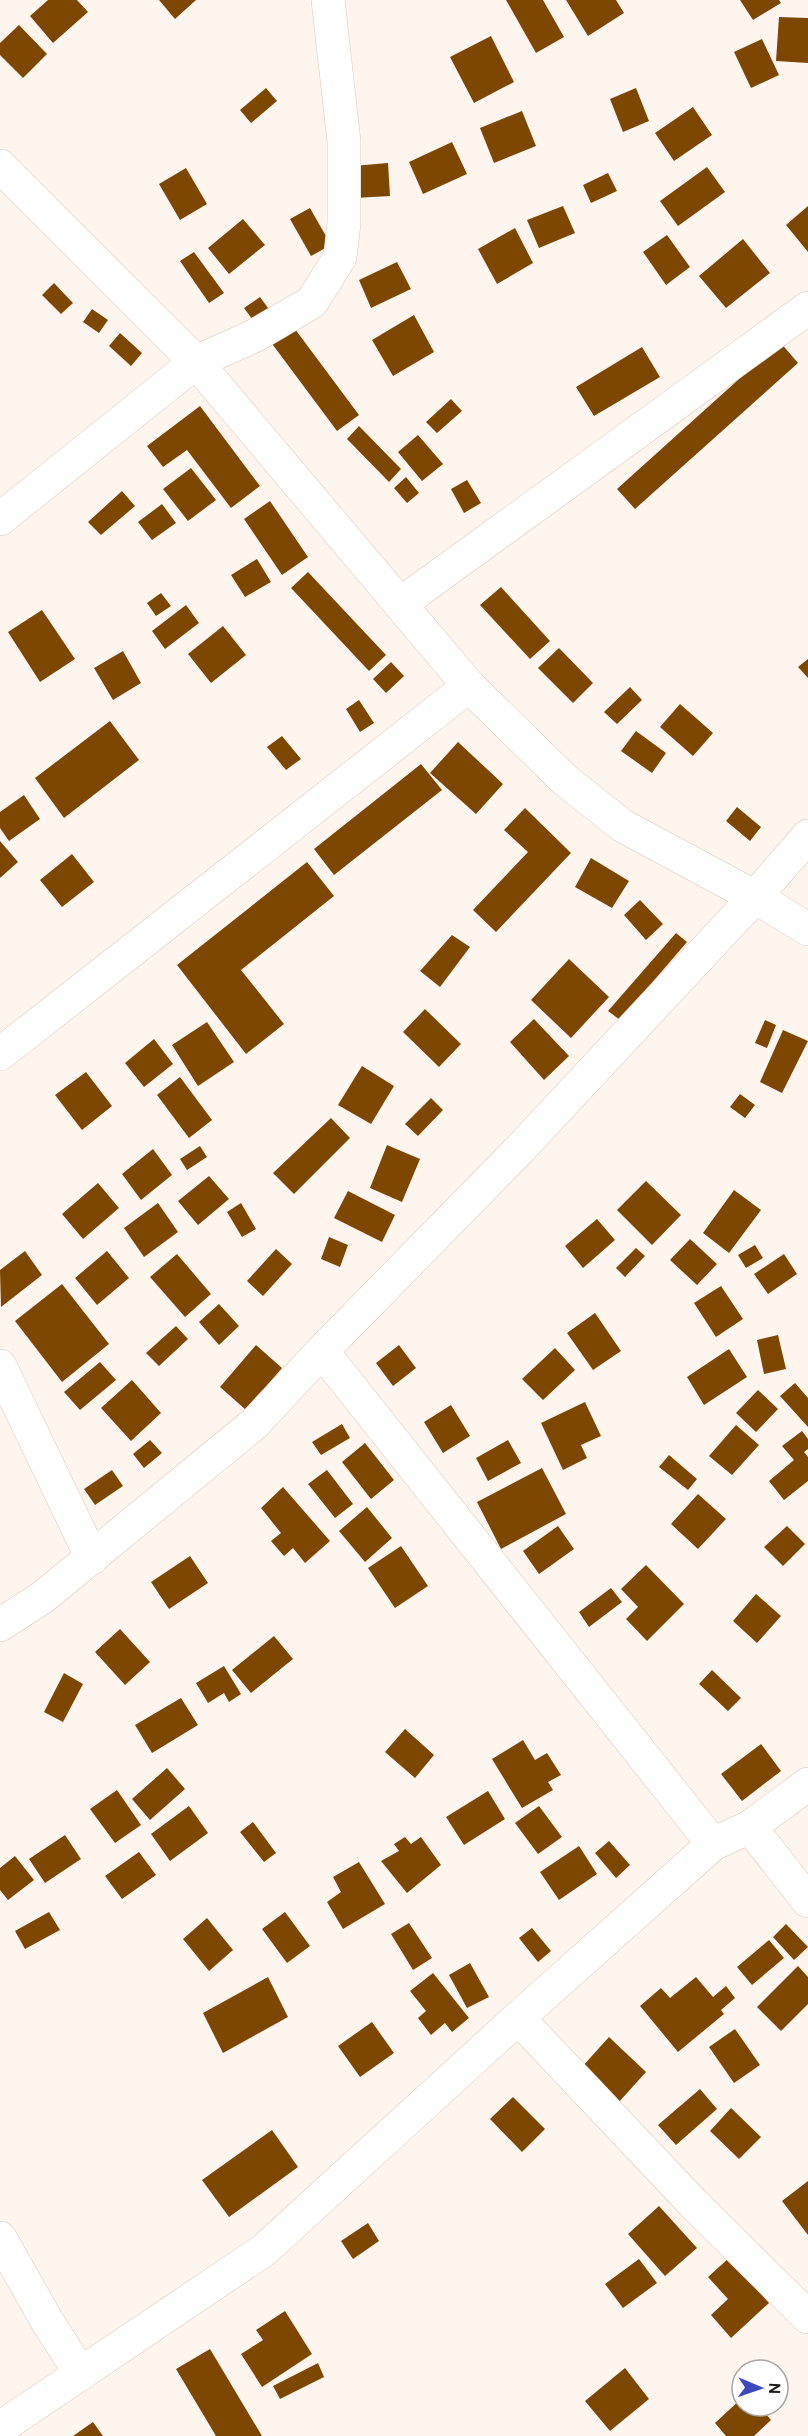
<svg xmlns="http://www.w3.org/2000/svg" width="808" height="2436" font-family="Overpass,sans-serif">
<rect width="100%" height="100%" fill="#fef5ee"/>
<path fill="#7d4601" d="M48 0H77L88 12 53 43 30 16Z
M159 0H196L175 19Z
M506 0H543L564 37 536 53Z
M566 0H616L624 13 588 36Z
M740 0H779L781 3 753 20Z
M779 17 808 18V63L776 61Z
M19 25 47 54 23 78 0 55V43Z
M491 36 514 82 474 103 450 57Z
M762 39 779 75 751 88 734 52Z
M266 88 277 101 251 123 240 110Z
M636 88 649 121 623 132 610 99Z
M693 107 712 135 674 161 655 133Z
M522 111 536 146 494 163 480 128Z
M452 142 467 174 423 194 409 162Z
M388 163 390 196 355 198 353 166Z
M707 167 725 192 678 226 660 201Z
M186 168 207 204 180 220 159 184Z
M608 173 617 191 591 203 583 185Z
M563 206 575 233 539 248 527 220Z
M808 206V252L786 225Z
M310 208 331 245 311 256 290 219Z
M243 219 265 245 229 274 208 248Z
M515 228 533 263 497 284 478 249Z
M667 235 690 267 666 285 643 252Z
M743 239 770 273 726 308 699 276Z
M194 252 224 293 209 303 180 261Z
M397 262 411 289 371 308 359 280Z
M54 283 73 303 61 314 42 295Z
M260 297 271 312 255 323 244 308Z
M92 309 108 320 99 333 83 322Z
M414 315 434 352 393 376 372 340Z
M292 325 359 415 337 431 270 341Z
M120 333 142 353 131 366 109 346Z
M780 342 798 363 635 509 617 489Z
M642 347 660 377 594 416 576 387Z
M451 399 462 411 437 433 426 422Z
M200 406 260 486 231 508 187 450 163 467 147 446Z
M359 426 401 469 389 482 347 439Z
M418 435 443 464 422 481 398 452Z
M191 468 216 500 188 521 163 489Z
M406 477 419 493 407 503 394 488Z
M467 480 481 503 464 513 451 489Z
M122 491 135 506 101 535 88 522Z
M270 501 308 557 282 575 244 519Z
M162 504 176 523 152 540 138 522Z
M257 559 271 582 245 597 231 575Z
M308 572 386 655 369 671 291 588Z
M501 587 550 641 530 659 480 605Z
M161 593 171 606 156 616 147 603Z
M186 605 199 623 165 649 152 631Z
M42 610 75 659 40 682 8 632Z
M223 626 246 655 211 683 188 654Z
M559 648 593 683 573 703 538 668Z
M123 651 141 683 113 700 94 668Z
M808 659V678L798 667Z
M391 662 404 676 386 693 373 679Z
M630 687 642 700 617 724 604 712Z
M359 700 374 723 360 732 346 709Z
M680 704 713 733 693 756 660 727Z
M110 721 139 760 64 818 35 778Z
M636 731 666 753 652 773 621 751Z
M282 736 301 759 286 770 267 747Z
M458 742 503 784 476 814 430 773Z
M421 764 442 790 334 875 314 849Z
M24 795 40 819 9 841 0 828V812Z
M737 807 761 827 750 841 726 821Z
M525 808 571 853 496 932 473 910 528 852 504 830Z
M0 841 18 862 0 878Z
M72 854 94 882 62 907 40 880Z
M591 858 629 881 612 908 575 887Z
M307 862 334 896 241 970 284 1024 246 1054 177 965Z
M640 900 663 924 646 940 624 915Z
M676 933 687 942 620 1020 608 1011Z
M452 935 470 947 440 987 420 971Z
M569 959 609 997 571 1038 531 1000Z
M425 1009 461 1044 439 1067 403 1032Z
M534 1019 569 1056 544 1080 510 1042Z
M765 1020 776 1025 767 1048 755 1043Z
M207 1022 234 1062 198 1086 172 1045Z
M783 1030 808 1041 782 1093 760 1082Z
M154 1039 173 1064 144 1087 125 1063Z
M362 1066 394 1086 371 1124 338 1105Z
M86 1072 112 1106 82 1130 55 1095Z
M180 1077 212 1120 189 1138 157 1095Z
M740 1094 755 1105 745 1118 730 1107Z
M431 1098 443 1110 418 1136 405 1124Z
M331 1118 350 1138 294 1194 273 1173Z
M387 1145 420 1159 402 1202 370 1188Z
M200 1146 207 1157 187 1170 180 1159Z
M153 1149 172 1175 141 1200 122 1174Z
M209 1176 229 1199 198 1225 178 1201Z
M646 1181 681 1215 652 1245 617 1210Z
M98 1183 119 1208 83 1239 62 1214Z
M734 1190 761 1210 729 1253 703 1233Z
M348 1191 395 1215 382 1242 334 1218Z
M158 1203 178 1232 144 1257 124 1228Z
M241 1203 256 1229 242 1237 227 1212Z
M597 1219 615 1240 583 1268 565 1246Z
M329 1237 348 1245 340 1267 321 1259Z
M690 1239 717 1264 697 1285 670 1260Z
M755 1245 763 1258 746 1268 738 1255Z
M636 1248 645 1256 625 1277 616 1268Z
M276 1249 292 1264 263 1296 247 1281Z
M25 1251 42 1275 1 1307 0 1270Z
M107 1251 129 1278 97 1305 75 1278Z
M177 1254 211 1294 185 1317 150 1277Z
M784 1254 797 1274 768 1294 754 1274Z
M62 1284 109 1344 62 1382 15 1321Z
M721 1286 743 1319 716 1337 694 1303Z
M219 1304 239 1326 219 1345 199 1322Z
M595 1313 621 1351 593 1370 567 1333Z
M176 1326 188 1339 159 1366 146 1353Z
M778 1335 786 1369 764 1374 757 1340Z
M256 1345 282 1368 246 1410 220 1387Z
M399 1345 416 1368 393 1386 376 1363Z
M555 1348 575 1370 543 1400 522 1379Z
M729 1349 747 1377 704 1405 687 1377Z
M100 1362 116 1380 80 1410 64 1392Z
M132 1380 161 1413 131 1441 101 1408Z
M795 1383 808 1398V1427L780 1396Z
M758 1390 778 1409 756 1432 736 1413Z
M585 1402 601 1436 581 1445 587 1458 563 1470 541 1423Z
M451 1405 470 1436 443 1453 424 1422Z
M342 1424 350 1438 321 1455 312 1442Z
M736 1425 759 1445 732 1475 709 1456Z
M802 1431 808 1439V1449L804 1452 808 1457V1481L784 1500 769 1481 794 1460 782 1446Z
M150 1440 162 1453 144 1468 133 1454Z
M508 1440 521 1463 488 1481 476 1458Z
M365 1443 394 1480 371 1499 342 1462Z
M669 1455 697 1479 688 1490 659 1467Z
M542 1468 566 1514 501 1549 477 1502Z
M112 1470 123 1486 95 1505 84 1489Z
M327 1470 353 1504 335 1518 308 1484Z
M283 1487 330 1541 305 1563 293 1548 284 1556 271 1541 281 1533 261 1508Z
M698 1494 726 1519 698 1549 671 1524Z
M367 1507 392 1538 365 1562 339 1531Z
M558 1526 574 1549 539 1574 523 1551Z
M787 1526 805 1544 783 1566 764 1547Z
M401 1546 428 1586 395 1608 368 1568Z
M190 1556 208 1583 169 1609 151 1582Z
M646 1565 684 1604 647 1641 626 1619 638 1607 621 1589Z
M611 1588 622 1602 589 1627 579 1612Z
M756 1594 781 1616 757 1643 733 1621Z
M120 1629 150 1662 125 1685 95 1652Z
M274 1636 293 1659 251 1693 232 1670Z
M224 1666 241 1694 229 1702 224 1693 208 1703 196 1683Z
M712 1670 741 1698 728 1711 699 1684Z
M64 1673 83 1684 63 1722 44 1712Z
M181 1698 198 1725 152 1753 135 1725Z
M405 1729 434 1755 415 1778 385 1752Z
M523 1740 535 1760 547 1753 561 1775 548 1782 553 1790 522 1808 492 1759Z
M761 1744 781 1771 742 1801 721 1774Z
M167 1768 185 1789 150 1820 132 1799Z
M117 1790 141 1825 115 1843 90 1809Z
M488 1791 505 1819 464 1845 446 1817Z
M189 1806 208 1833 170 1861 151 1834Z
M539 1806 562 1837 538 1854 515 1823Z
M253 1822 276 1853 264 1862 240 1832Z
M65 1835 81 1859 45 1883 29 1859Z
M405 1837 411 1844 421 1837 441 1865 407 1893 381 1861 399 1851 394 1844Z
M609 1841 630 1865 616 1878 595 1853Z
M579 1846 597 1874 559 1900 540 1872Z
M139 1852 156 1875 122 1899 105 1876Z
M15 1856 34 1880 8 1900 0 1890V1868Z
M359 1862 385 1904 343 1929 327 1902 341 1892 333 1877Z
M49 1912 60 1930 25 1949 15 1931Z
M285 1912 310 1946 287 1963 262 1929Z
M207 1918 233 1950 209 1971 183 1939Z
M409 1923 432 1958 413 1970 391 1934Z
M786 1924 808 1947 794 1960 773 1937Z
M532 1928 551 1951 538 1962 519 1938Z
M769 1940 784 1958 752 1985 737 1967Z
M470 1963 489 1997 467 2008 449 1975Z
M798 1966 808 1977V2004L781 2031 757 2007Z
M433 1973 469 2018 452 2032 445 2023 431 2035 418 2018 426 2011 410 1991Z
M268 1977 288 2017 223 2053 203 2013Z
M696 1977 713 1997 726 1986 735 1998 721 2010 724 2014 678 2052 640 2006 661 1988 670 1998Z
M372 2022 394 2053 360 2077 338 2046Z
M735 2029 760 2065 734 2083 709 2047Z
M609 2037 646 2072 609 2113 572 2078Z
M700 2089 717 2109 676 2145 658 2125Z
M513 2097 545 2129 522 2152 490 2119Z
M731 2108 761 2137 739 2159 710 2131Z
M272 2130 298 2167 229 2217 202 2180Z
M808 2181V2235L782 2201Z
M659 2206 697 2248 665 2276 628 2234Z
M368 2223 379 2241 353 2259 341 2241Z
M729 2258 769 2303 731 2338 711 2315 728 2299 708 2277Z
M639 2259 657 2283 623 2308 605 2284Z
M285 2311 312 2354 262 2387 241 2354 263 2340 256 2330Z
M210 2349 262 2436H216L176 2369Z
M318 2363 324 2377 280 2399 273 2386Z
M625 2368 649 2399 610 2431 585 2401Z
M742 2398V2406H759L771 2420 754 2436H726L715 2423Z
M93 2422 103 2436H73Z"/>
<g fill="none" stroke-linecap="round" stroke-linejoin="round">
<g stroke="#dcc6b5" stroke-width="34">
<path id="minor" d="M0 519 196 362 254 336 312 302 340 257 344 223V142L328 0
M400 604 808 308
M0 1054 469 686
M322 1351 713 1844
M0 1366 92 1558
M0 1625 43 1597 254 1424 322 1351 521 1148 755 897 808 836
M750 1827 808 1901
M518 2018 693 2203 808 2317
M0 2238 47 2321 81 2374
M0 2428 264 2250 518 2018 713 1844 750 1827 808 1784"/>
</g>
<g stroke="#dcc6b5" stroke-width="34">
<path id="tertiary" d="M0 166 196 362 469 686 565 780 623 826 755 897 808 929"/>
</g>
<use href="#minor" stroke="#fff" stroke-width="33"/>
<use href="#tertiary" stroke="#fff" stroke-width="33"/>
</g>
<g transform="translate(760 2388) rotate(92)"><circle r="28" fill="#ffffff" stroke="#a7a3a1" stroke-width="1.5"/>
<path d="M0-4.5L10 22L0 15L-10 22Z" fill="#3c49bd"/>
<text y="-9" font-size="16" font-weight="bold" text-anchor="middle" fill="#221a14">N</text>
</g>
</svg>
